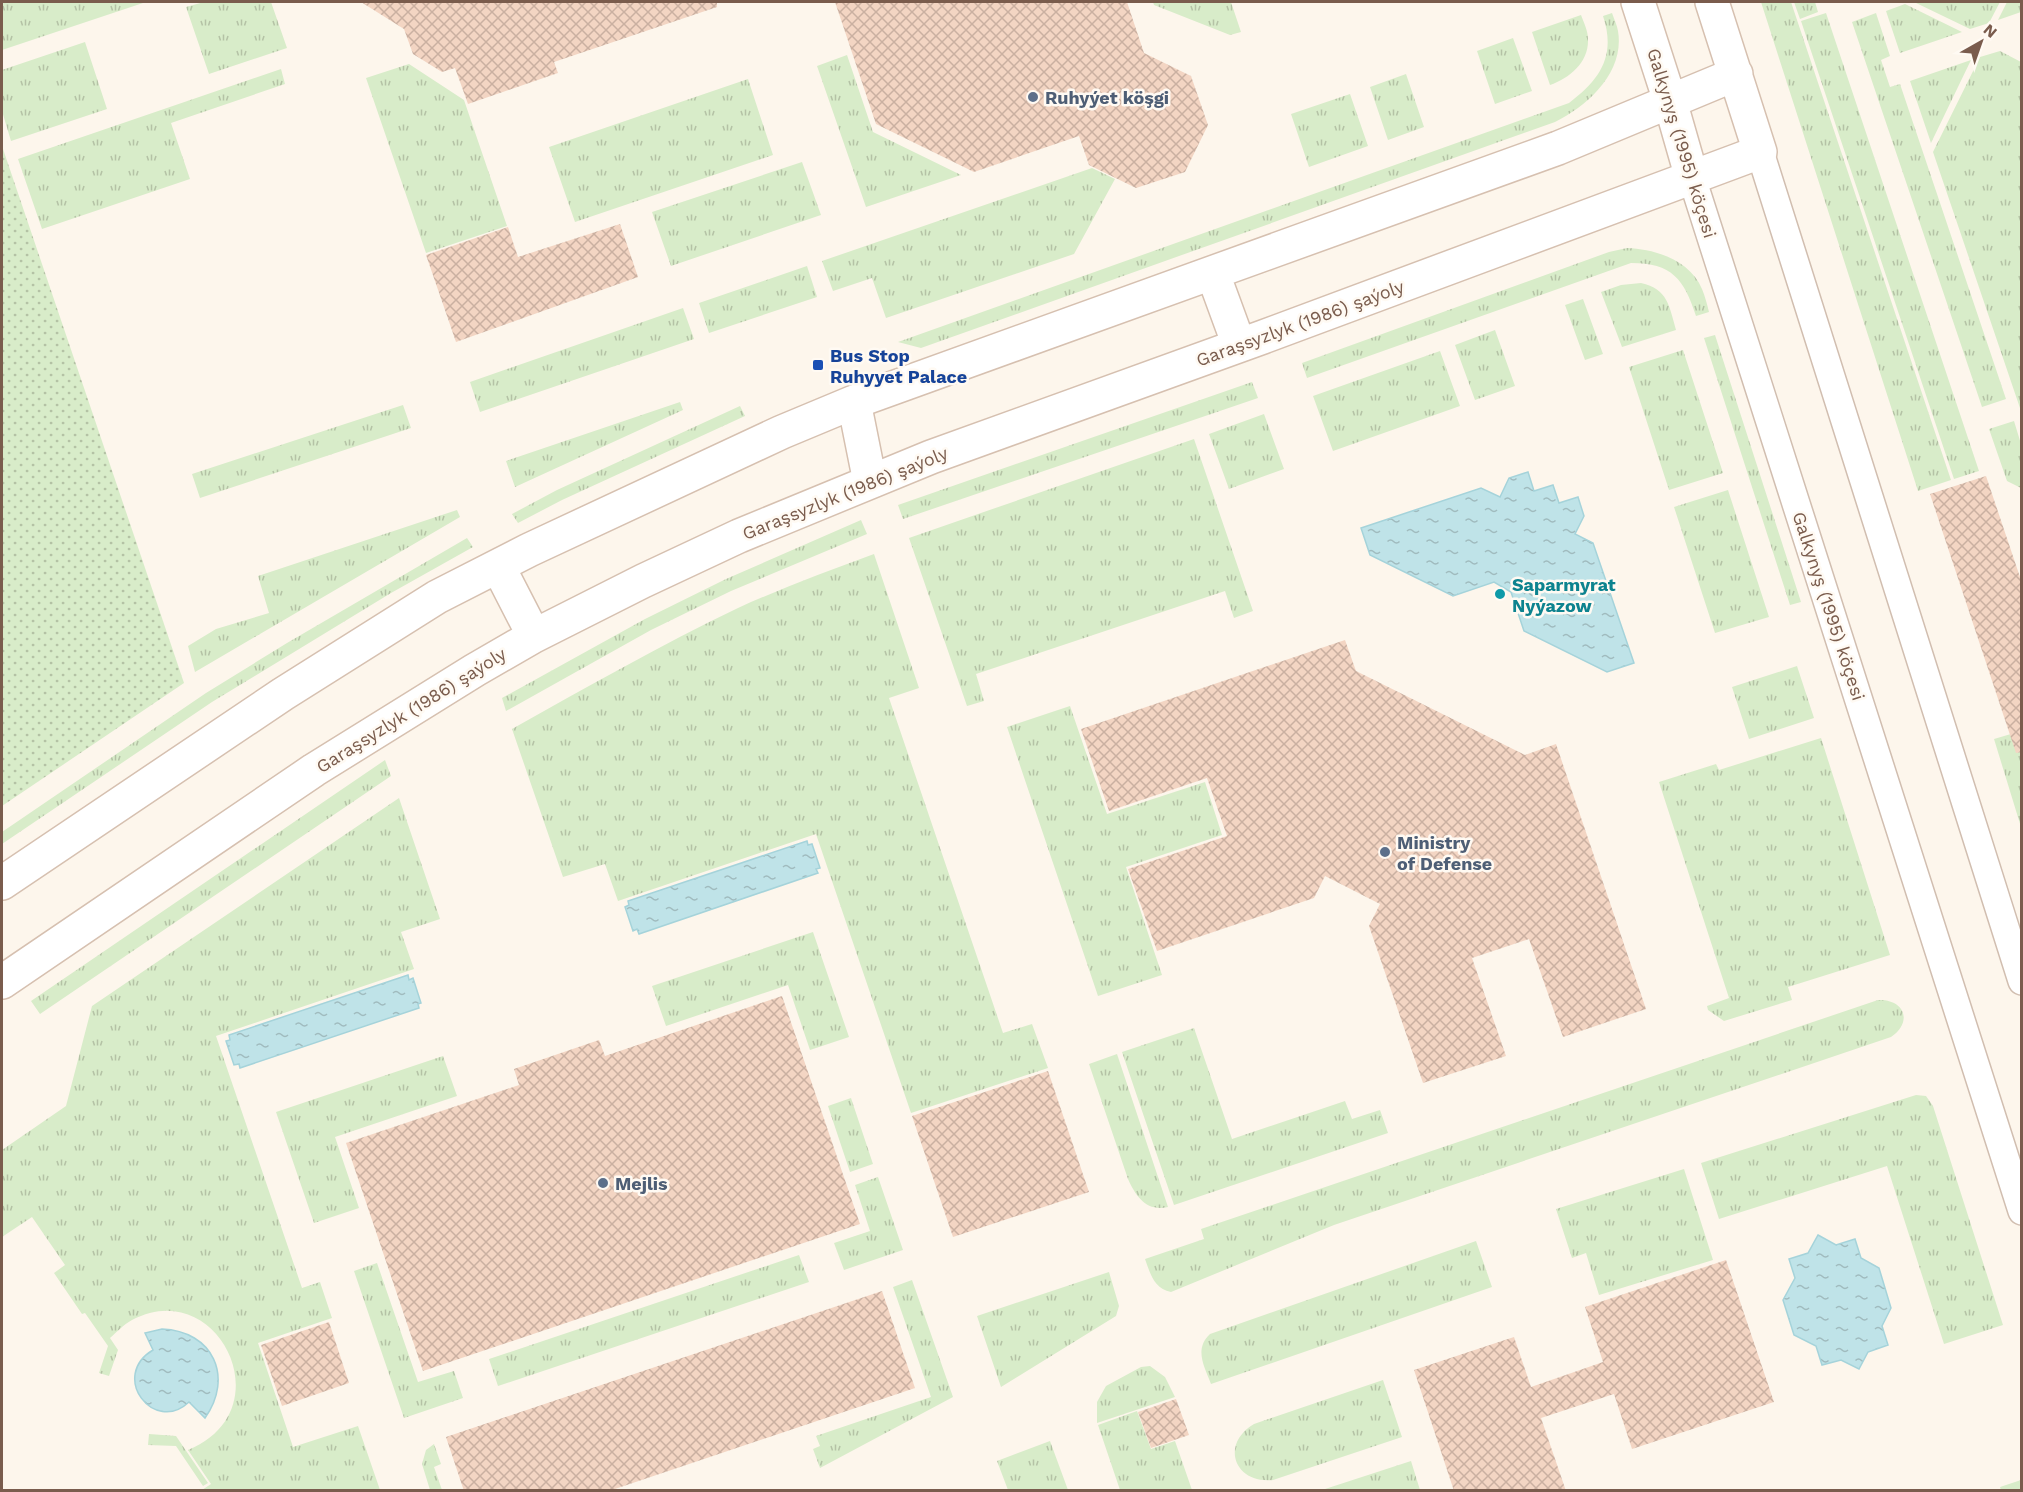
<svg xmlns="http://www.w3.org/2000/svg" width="2023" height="1492" font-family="'Work Sans',sans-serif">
<defs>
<pattern id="grass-tufts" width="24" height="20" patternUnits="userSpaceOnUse" patternTransform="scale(1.5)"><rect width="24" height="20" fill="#d8ecc9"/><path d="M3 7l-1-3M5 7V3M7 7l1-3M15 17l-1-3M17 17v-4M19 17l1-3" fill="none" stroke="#b4c2a5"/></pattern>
<pattern id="park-dots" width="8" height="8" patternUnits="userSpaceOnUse" patternTransform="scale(1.5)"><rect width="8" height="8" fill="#d8ecc9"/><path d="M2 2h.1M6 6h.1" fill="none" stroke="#b4c2a5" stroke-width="1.8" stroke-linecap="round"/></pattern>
<pattern id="water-ripples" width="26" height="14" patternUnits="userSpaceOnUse" patternTransform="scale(1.5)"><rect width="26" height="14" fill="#bfe3e8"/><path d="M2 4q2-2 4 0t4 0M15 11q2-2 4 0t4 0" fill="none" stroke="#a0bbbe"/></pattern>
<pattern id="building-cross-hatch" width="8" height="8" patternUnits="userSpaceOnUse" patternTransform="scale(1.5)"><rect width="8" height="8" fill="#f3d5c3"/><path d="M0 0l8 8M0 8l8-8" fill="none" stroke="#cab0a1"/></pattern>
</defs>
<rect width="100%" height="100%" fill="#fdf6ec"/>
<path fill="url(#grass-tufts)" d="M2 2H146L2 50Z
M204 2H271L287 48 209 74 186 7Z
M1153 2H1231L1241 32 1230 35 1154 5Z
M1761 2H1791L1951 480 1918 491Z
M1794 2H1815L1818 12 1800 19Z
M1914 2H2000L1989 23 1970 29Z
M2007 2H2021V12L1998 20Z
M1905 4 1962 32 1900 53 1886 11Z
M1612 13C1614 19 1617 25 1618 31 1625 72 1588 106 1555 122L921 348 898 342 1569 103C1601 79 1616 55 1603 16Z
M1826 13 1979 471 1954 479 1801 21Z
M1876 13 1890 56 1881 60 1890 87 1900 84 2006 399 1982 407 1852 22Z
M1581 15C1584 23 1588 31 1588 39 1589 62 1570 78 1550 85L1532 32Z
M1513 38 1532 91 1495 104 1477 51Z
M85 42 107 109 11 141 2 111V70Z
M2000 51 2021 62V411L1933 152 1980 57Z
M847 55 873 132 961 175 866 207 817 66Z
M1971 60 1931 143 1910 81Z
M409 64 464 100 507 226 426 253 366 78Z
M281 69 285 84 171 123 190 179 42 229 18 159Z
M1406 74 1424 127 1388 140 1370 87Z
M748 79 773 155 575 222 549 147Z
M1350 94 1368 146 1309 167 1291 114Z
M802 162 821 215 671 266 652 212Z
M1092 168 1115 179 1074 254 886 318 872 278 833 291 822 261Z
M1627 248C1655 249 1690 260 1702 289 1705 296 1707 304 1709 312L1696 316C1684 279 1672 263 1631 263L1307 378 1302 363 1609 252Z
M807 266 817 297 709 333 699 303Z
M1641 283C1668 289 1669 306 1676 330L1622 347 1601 292 1621 285Z
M1583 299 1603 354 1585 360 1565 305Z
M683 308 694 339 480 412 470 382Z
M1495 330 1515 386 1475 400 1455 345Z
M1715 335 1801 602 1790 605 1704 338Z
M1683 350 1723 473 1669 490 1629 367Z
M1440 351 1460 406 1333 451 1313 396Z
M1252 382 1258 398 903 519 898 505Z
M680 402 683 410 515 487 506 461Z
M403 405 411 428 200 498 192 474Z
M740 406 745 416 562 500 518 523 512 514 557 490Z
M1264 414 1284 469 1229 489 1209 434Z
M2014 421 2021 444V488L2007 481 1989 429Z
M1194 439 1253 611 1234 618 1225 591 976 674 984 701 967 706 909 538Z
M1728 490 1769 617 1715 633 1674 507Z
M457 510 460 517 195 672 188 646 216 629 269 613 258 576Z
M861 520 867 534 731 591 651 630 506 711 502 698 645 619 726 579Z
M467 538 473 547 391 593 212 702 2 844V832L206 693 287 643Z
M874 554 919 688 889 698 1003 1033 1032 1024 1048 1068 911 1113 816 834 618 901 605 864 563 877 512 729C587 687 661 645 738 608 782 588 828 571 874 554Z
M1797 666 1814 718 1749 739 1732 687Z
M1070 706 1107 814 1205 782 1222 835 1126 867 1162 975 1098 996 1007 727Z
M2021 731V827L1994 739Z
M1821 738 1890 955 1788 987 1792 1000 1724 1021 1708 1010 1707 1006 1729 998 1659 782 1716 764 1719 770Z
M385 760 391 776 40 1014 31 1001Z
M399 798 440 919 401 932 414 969 216 1036 302 1288 320 1282 332 1318 258 1343 293 1447 358 1426 380 1490H202L211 1484 188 1450C285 1411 218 1274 132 1320 123 1325 117 1332 110 1338L118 1350 109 1376 99 1373 108 1346 85 1313 82 1314 54 1273 65 1265 32 1217 2 1237V1150L66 1106 92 1006Z
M813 932 849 1037 810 1050 788 985 666 1026 652 986Z
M1878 1000C1905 999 1913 1022 1891 1037L1334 1225 1171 1292C1154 1289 1150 1273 1145 1259L1204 1239 1201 1229Z
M1194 1028 1232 1139 1345 1101 1352 1119 1380 1110 1388 1133 1174 1205 1122 1052Z
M1117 1054 1168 1207C1147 1212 1136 1197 1128 1179L1089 1064Z
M443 1056 457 1096 335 1137 359 1208 314 1223 276 1112Z
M1916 1095 1926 1096 1933 1106 2003 1325 1944 1344 1887 1166 1719 1219 1701 1163Z
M851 1098 873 1164 850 1172 828 1106Z
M1684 1169 1713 1260 1599 1295 1586 1253 1572 1258 1556 1209Z
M878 1177 903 1250 844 1270 834 1243 870 1231 855 1185Z
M1476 1241 1492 1287 1211 1384C1204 1366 1194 1349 1210 1334Z
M799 1255 809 1282 498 1386 489 1359Z
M377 1263 418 1382 454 1371 463 1398 404 1418 354 1271Z
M1109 1272 1119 1306 1116 1316 1001 1387 977 1316Z
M912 1280 953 1397 820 1468 813 1449 820 1446 816 1436 931 1397 893 1287Z
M1150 1366 1165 1377 1175 1397 1097 1423V1402L1106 1386 1141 1367Z
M1383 1380 1402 1437 1273 1480C1234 1484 1220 1444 1254 1424Z
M1137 1411 1151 1449 1175 1441 1192 1490H1120L1098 1425Z
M149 1434 176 1436 208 1483 203 1486 176 1446 148 1445Z
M1050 1441 1068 1490H1008L997 1461Z
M434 1444 441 1464 434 1467 442 1490H430L422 1464 426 1450Z
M1411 1461 1420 1490H1322Z
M2021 1480V1490H2001L2000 1487Z"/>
<path fill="url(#park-dots)" d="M2 146 184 683 2 806Z"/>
<path fill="url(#water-ripples)" stroke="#a5d3da" stroke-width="1.5" d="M1528 472 1534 491 1553 485 1559 503 1578 497 1584 516 1575 534 1593 543 1634 663 1607 672 1524 631 1511 592 1494 582 1453 596 1370 555 1361 528 1481 488 1500 497 1509 478Z
M807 841 808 845 812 844 820 868 816 869 818 873 639 934 637 929 633 931 625 907 629 905 628 901Z
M408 975 409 980 413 978 421 1003 418 1004 419 1008 240 1068 239 1064 234 1065 226 1041 230 1040 229 1035Z
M1818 1235 1836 1245 1855 1239 1861 1258 1879 1268 1891 1308 1882 1326 1888 1345 1868 1352 1859 1369 1841 1360 1822 1365 1816 1346 1794 1335 1783 1300 1795 1278 1789 1259 1808 1253Z
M162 1329C213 1331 234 1377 205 1418L189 1402C154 1435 109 1376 153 1350L145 1333Z"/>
<path fill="url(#building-cross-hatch)" d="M361 2H717V7L554 62 558 73 468 104 455 68 442 72 413 54 404 29Z
M835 2H1127L1144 53 1191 76 1208 125 1185 172 1136 188 1089 165 1079 136 974 172 876 124Z
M620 224 638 277 456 342 426 255 508 227 518 257Z
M1986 476 2022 583V752L2016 753 1930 494Z
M1345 640 1356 671 1525 755 1556 744 1646 1009 1563 1037 1529 939 1472 958 1506 1056 1423 1083 1369 926 1380 904 1325 876 1314 898 1157 951 1128 869 1227 836 1207 778 1109 811 1081 729Z
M782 996 860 1224 423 1371 346 1143 519 1085 514 1069 599 1040 605 1056Z
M1048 1071 1089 1192 953 1237 912 1116Z
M1726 1260 1774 1402 1632 1449 1614 1394 1541 1418 1566 1491H1454L1414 1370 1514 1337 1531 1387 1603 1362 1585 1307Z
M882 1291 915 1388 609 1491H464L446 1437Z
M329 1322 349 1383 282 1406 261 1345Z
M1176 1399 1189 1435 1151 1448 1138 1412Z"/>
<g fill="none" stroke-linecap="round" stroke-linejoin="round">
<g stroke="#d1beb0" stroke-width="30">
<path id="street" d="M1760 152 2022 981
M1692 178 2022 1211"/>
</g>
<g stroke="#d6c0b0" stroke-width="36">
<path id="secondary" d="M1638 2 1670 101 1692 178
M1213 274 1239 345
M854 402 870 482
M498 566 534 636
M2 883 283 694 437 597 529 550 782 432 854 402 1558 148 1736 74
M2 982 314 770 475 670 534 636 643 581 739 536 931 457 1263 337 1760 152 1712 2"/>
</g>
<use href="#street" stroke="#fff" stroke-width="27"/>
<use href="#secondary" stroke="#fff" stroke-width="33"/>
</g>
<g fill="#5c6f8a" stroke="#fffaf3" stroke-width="2">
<circle cx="1033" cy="97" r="6"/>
<circle cx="1385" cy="852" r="6"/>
<circle cx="603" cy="1183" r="6"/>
</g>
<rect fill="#1a4fb4" stroke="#fffaf3" stroke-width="2" x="812" y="359" width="12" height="12" rx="3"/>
<circle fill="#0f9aa8" stroke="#fffaf3" stroke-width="2" cx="1500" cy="594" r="6"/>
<g text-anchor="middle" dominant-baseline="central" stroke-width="5" stroke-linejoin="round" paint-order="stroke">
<g font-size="18" font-weight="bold" fill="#4e5e75" stroke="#fffaf3" text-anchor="start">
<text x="1045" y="97">Ruhyýet köşgi</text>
<text x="1397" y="842">Ministry<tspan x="1397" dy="21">of Defense</tspan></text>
<text x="615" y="1183">Mejlis</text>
</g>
<g font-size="18" fill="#7a5c4d" stroke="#fffaf3">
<text transform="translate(1682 143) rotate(73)">Galkynyş (1995) köçesi</text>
<text transform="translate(1300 323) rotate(-20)">Garaşsyzlyk (1986) şaýoly</text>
<text transform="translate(845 493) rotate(-22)">Garaşsyzlyk (1986) şaýoly</text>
<text transform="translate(1829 606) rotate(72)">Galkynyş (1995) köçesi</text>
<text transform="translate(411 710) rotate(-32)">Garaşsyzlyk (1986) şaýoly</text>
</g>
<g font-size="18" font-weight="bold" fill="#164399" stroke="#fffaf3" text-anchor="start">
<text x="830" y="355">Bus Stop<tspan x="830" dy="21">Ruhyyet Palace</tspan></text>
</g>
<g font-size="18" font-weight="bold" fill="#0d838f" stroke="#fffaf3" text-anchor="start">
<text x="1512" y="584">Saparmyrat<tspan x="1512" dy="21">Nyýazow</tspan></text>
</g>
</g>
<rect width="2023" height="1492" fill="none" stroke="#7a5c4d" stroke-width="6"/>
<g transform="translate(1981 42) rotate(40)" stroke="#fffaf3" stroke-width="4.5" paint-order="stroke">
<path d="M0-4.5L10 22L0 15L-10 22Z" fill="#7a5c4d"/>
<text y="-9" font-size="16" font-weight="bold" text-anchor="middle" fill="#7a5c4d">N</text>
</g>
</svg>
